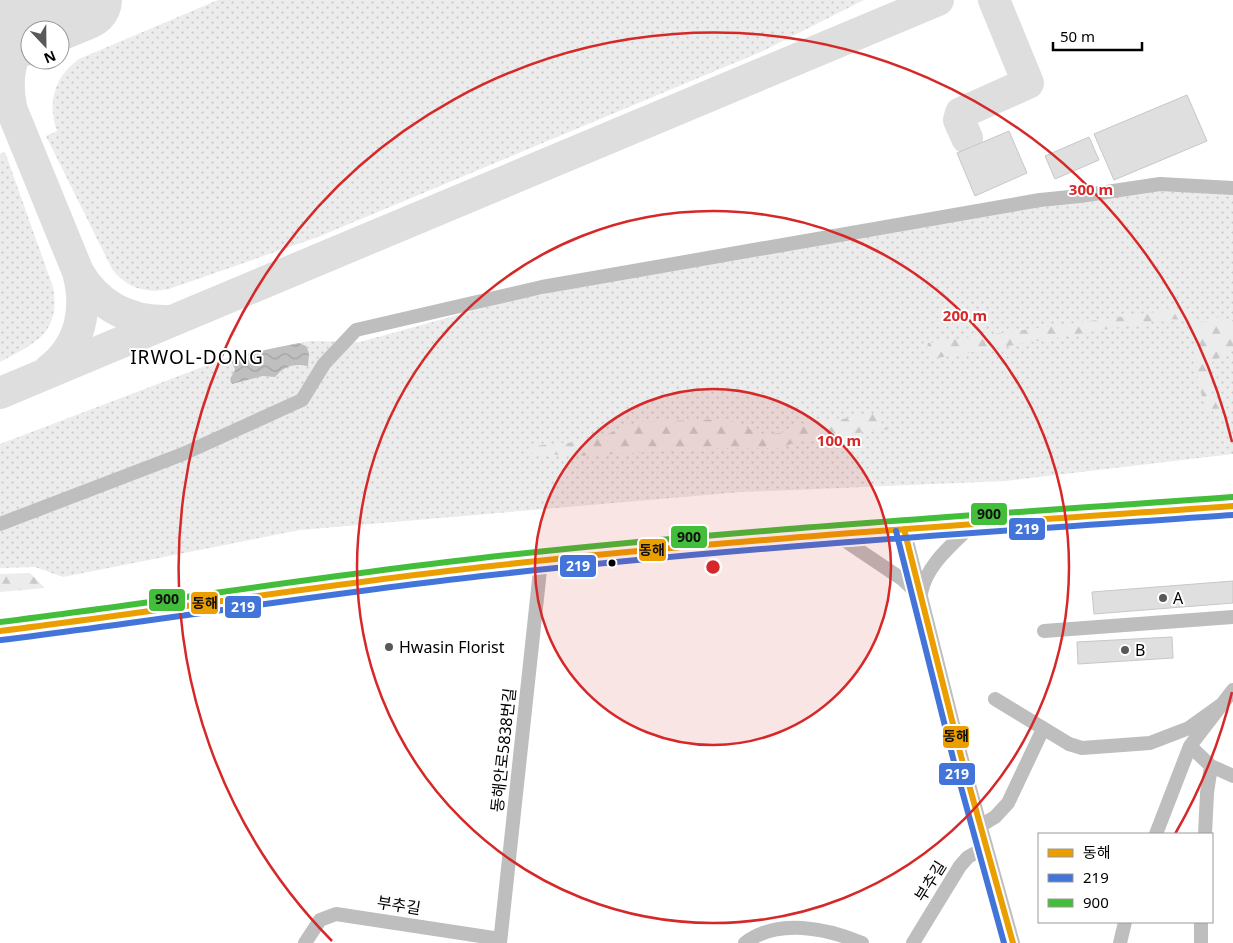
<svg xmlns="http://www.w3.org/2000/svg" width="1233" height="943" font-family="'Noto Sans','Noto Sans KR',sans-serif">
<defs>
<pattern id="grass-dots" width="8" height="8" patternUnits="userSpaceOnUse" patternTransform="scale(1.25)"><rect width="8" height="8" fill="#ececec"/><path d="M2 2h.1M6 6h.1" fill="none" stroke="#c9c9c9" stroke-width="1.8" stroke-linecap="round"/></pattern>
<pattern id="forest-firs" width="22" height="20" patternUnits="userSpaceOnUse" patternTransform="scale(1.25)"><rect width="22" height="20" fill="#ececec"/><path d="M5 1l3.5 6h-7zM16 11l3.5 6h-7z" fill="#c9c9c9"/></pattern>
<pattern id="water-waves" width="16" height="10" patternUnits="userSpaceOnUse" patternTransform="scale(1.25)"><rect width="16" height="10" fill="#bfbfbf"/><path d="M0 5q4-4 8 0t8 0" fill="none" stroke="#a2a2a2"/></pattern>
</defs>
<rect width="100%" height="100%" fill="#fff"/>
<path fill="url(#grass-dots)" d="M218 0H864L763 51 318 237 169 289C146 294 126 288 112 269L46 136 57 131C47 103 54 77 79 59Z
M5 152 53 287C61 334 35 343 0 362V154Z
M1160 186 1233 194V454L1006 481 741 492 300 530 63 577 35 567 0 568V444L226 358 310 341 360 342 512 300 912 225Z"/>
<path fill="url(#forest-firs)" d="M1171 310 1192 314 1200 323 1222 316 1228 324 1233 320V349L1208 365 1212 396 1220 410 1206 409 1198 384 1194 329 1190 320 1167 319 937 358 927 349 928 343Z
M879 413 882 426 891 429 800 440 781 448H719L576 456 531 453 533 446 588 441 640 422 727 419 764 435 785 432 807 422 836 420Z
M30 573 45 588 0 592V574Z"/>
<path fill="url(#water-waves)" d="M299 343 306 346 309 353 308 366C294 363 284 366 275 377L263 376 232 384 230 379 235 370 232 361 241 355Z"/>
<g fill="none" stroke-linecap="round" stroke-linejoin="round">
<path stroke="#dedede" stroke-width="32" d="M0 11 18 16 40 18
M0 81 78 272
M11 106C4 72 14 41 40 18
M967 138 959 120 961 113 1028 83 994 0
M49 370C81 346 88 309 78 272 98 306 130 322 169 321
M0 393 938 0"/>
<path stroke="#dedede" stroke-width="80" d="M0 34 82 0"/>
</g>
<path fill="#dfdfdf" stroke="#c7c7c7" d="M1187 95 1207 141 1114 180 1094 134Z
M1009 131 1027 173 975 196 957 153Z
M1089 137 1099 160 1055 179 1045 156Z
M1233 581V603L1094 614 1092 592Z
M1172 637 1173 658 1078 664 1077 642Z"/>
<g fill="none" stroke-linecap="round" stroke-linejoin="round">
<g stroke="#dbdbdb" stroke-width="19">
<path id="major" d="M0 631C161 612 321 585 482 567 731 539 982 524 1233 506"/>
</g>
<path stroke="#bebebe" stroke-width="14" d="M0 524 183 454 302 400 324 364 356 330 542 287 1040 200 1080 196 1160 184 1233 188
M904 529 961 756 1013 943
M835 534 902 579 920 596
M921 593C927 564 952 545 972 525
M1044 631 1233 617
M995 699 1069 744 1082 748 1150 743 1189 728 1221 705
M1190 746 1211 766 1233 776
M980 826 995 817 1008 803 1043 729
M1156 834 1190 746 1233 690
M1205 834 1207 793 1211 766
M305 943 320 920 336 914 500 939
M500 943 541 561
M745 943C778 918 826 928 862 943
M913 943 960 866 968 857 986 847
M1120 943 1125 922
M1201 943V922"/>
<use href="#major" stroke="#bebebe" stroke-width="18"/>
<g stroke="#fff" stroke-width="10">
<path id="bus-1" d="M904 529 961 756 1013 943
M0 631C161 611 321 585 482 567 731 539 982 524 1233 506"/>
</g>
<g stroke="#fff" stroke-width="10">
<path id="bus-2" d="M896 531 953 758 1004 943
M1 640C162 620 322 594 482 576 732 548 983 532 1233 515"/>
</g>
<g stroke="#fff" stroke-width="10">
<path id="bus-3" d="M0 622C161 602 321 576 481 558 731 530 982 515 1232 497"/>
</g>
<use href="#bus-1" stroke="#eb9e00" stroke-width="6"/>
<use href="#bus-2" stroke="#4374d9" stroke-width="6"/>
<use href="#bus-3" stroke="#43be3b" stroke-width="6"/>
</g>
<circle cx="713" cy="567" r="178" fill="#d62828" fill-opacity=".12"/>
<g fill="none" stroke="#d62828" stroke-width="2.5">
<circle cx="713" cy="567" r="178"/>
<circle cx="713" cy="567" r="356"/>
<path d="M1232 692A534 534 0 0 1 1175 834M332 941A534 534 0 1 1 1232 442"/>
</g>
<circle fill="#000" stroke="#fff" stroke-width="2" cx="612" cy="563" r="4.5"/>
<g fill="#595959" stroke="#fff" stroke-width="2">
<circle cx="1163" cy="598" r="5"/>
<circle cx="389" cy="647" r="5"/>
<circle cx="1125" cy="650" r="5"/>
</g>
<g text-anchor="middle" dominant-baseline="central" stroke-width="4" stroke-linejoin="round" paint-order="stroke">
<g font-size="16" fill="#000" stroke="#fff" text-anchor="start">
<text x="1173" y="598">A</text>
<text x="399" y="647">Hwasin Florist</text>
<text x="1135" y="650">B</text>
</g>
<g font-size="16" fill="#000" stroke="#fff">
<text transform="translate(503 750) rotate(-84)">동해안로5838번길</text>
<text transform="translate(930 881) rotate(-58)">부추길</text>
<text transform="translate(399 905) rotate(9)">부추길</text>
</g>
<g font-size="19" letter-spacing="1" fill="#000" stroke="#fff">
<text x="197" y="357">IRWOL-DONG</text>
</g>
</g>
<circle cx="713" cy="567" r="8" fill="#d62828" stroke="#fff" stroke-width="2.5"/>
<g font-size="15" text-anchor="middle" font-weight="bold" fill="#d62828" stroke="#fff" stroke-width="4" stroke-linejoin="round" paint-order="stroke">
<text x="1091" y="195">300 m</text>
<text x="965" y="321">200 m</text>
<text x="839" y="446">100 m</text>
</g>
<g stroke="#fff" stroke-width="2">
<rect x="970" y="502" width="38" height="24" rx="5" fill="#43be3b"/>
<rect x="1008" y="517" width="38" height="24" rx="5" fill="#4374d9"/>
<rect x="670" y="525" width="38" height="24" rx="5" fill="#43be3b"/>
<rect x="638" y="538" width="29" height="24" rx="5" fill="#eb9e00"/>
<rect x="559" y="554" width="38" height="24" rx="5" fill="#4374d9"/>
<rect x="148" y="588" width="38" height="24" rx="5" fill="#43be3b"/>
<rect x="190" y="591" width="29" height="24" rx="5" fill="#eb9e00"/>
<rect x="224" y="595" width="38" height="24" rx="5" fill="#4374d9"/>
<rect x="942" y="725" width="28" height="24" rx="5" fill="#eb9e00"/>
<rect x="938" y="762" width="38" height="24" rx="5" fill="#4374d9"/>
</g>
<g font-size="14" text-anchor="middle" font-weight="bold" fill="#fff">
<text x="1027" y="534">219</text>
<text x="578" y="571">219</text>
<text x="243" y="612">219</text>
<text x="957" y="779">219</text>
</g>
<g font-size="14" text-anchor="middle" font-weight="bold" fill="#111">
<text x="989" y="519">900</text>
<text x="689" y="542">900</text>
<text x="652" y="555">동해</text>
<text x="167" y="604">900</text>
<text x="205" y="608">동해</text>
<text x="956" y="741">동해</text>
</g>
<rect x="1038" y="833" width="175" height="90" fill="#ffffff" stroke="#999999"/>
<rect x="1048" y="849" width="25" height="8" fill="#eb9e00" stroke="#999999"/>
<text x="1083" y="858" font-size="15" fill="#000000">동해</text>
<rect x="1048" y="874" width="25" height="8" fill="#4374d9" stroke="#999999"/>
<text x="1083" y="883" font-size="15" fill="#000000">219</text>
<rect x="1048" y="899" width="25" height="8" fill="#43be3b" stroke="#999999"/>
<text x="1083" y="908" font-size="15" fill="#000000">900</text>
<g transform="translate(45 45) rotate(158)"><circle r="24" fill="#ffffff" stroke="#999999"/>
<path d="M0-4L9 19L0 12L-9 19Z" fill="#595959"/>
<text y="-8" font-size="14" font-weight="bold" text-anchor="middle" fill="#000000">N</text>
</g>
<path d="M1053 42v8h89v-8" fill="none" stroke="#000000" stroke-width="2.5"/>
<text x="1060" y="42" font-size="15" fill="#000000" stroke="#ffffff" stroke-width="4" paint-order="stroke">50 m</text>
</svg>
